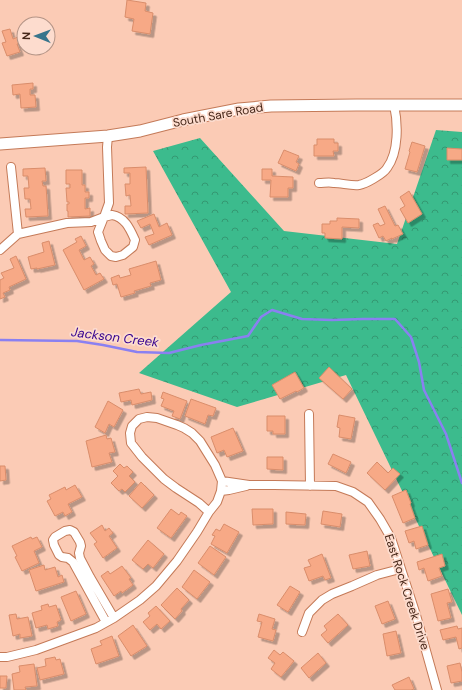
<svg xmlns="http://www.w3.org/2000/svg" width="462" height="690" font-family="'DM Sans',sans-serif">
<defs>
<pattern id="forest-crowns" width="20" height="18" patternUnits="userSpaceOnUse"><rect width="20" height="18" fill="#3cbb8d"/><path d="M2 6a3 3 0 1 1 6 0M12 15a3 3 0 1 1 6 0" fill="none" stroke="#349872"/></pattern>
<filter id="shadow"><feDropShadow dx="3.5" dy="3.5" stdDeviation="0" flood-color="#0004"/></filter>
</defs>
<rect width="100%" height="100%" fill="#fbcbb5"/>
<path fill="url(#forest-crowns)" d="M436 130 462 132V615L346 375 237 407 139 373 231 292 153 151 200 138 284 231 397 244Z"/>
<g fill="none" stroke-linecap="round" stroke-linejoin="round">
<path stroke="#8a80f1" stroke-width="2.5" d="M0 340 77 341 103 345 137 352 169 353 201 345 248 336 261 317 272 310 302 319 332 320 363 319H395L411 337 419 362 424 390 446 434 462 483"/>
</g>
<path fill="#f7a986" stroke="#d98d6b" filter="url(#shadow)" d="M127 0 146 3 145 11 153 13 150 34 132 31 134 19 125 17Z
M10 29 13 39 18 37 20 43 17 44 20 52 7 56 2 43 6 42 2 31Z
M33 83V89H30V95H35L36 107 21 108 20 94 13 95 12 85Z
M317 139H334V143H338V151H333L334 156H314V145H317Z
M412 142 425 146 417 172 405 169 410 152 409 151Z
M447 148 462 149V160H447Z
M284 150 299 156 296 162 299 164 296 171 278 163Z
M146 167 148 213 125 214V206H131L130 195 126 196 125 184H130V173H124V168Z
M45 168 46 181H42L43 186H46L48 216 26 217 25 209H31L30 199H25L24 188H29L28 176H23V169Z
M262 169H272V176L293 177V188H288V197H270L271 180H262Z
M66 170H82V185H85V192H89V198H85V209L90 208V216L68 217V211H67V204H69V202H67L66 188H70V184H66Z
M409 191 422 214 408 223 400 209 405 206 400 197Z
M385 206 395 226 398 225 403 234 392 239V238L386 241 383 236 379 238 373 225 378 223 380 226 385 224 378 209Z
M154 214 159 227 167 223 172 235 149 245 145 237 154 234 150 224 141 228 137 221Z
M337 218 359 219V228L342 227V239L325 238V233H322V224H330V221H337Z
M81 236 86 246 79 250 84 260 90 257 94 264 91 266 96 275 100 273 104 279 84 290 63 250 77 242 75 239Z
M49 241 55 265 37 269V268L31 269 28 257 44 252 42 243Z
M16 256 26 279 9 287 10 290 3 293 5 297 0 299V280L4 278 1 273 14 268 10 259Z
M156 261 161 280 150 283 151 286 134 291 135 293 121 297 117 284 113 285 111 278 119 275 120 278 131 275 129 269Z
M329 367 352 389 343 399 319 378Z
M295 372 304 388 297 392 296 391 280 399 272 385Z
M139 389 141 394 151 392 152 400 132 405 131 400 121 402 119 393Z
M163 392 187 401 180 419 172 416 174 411 161 406 164 399 161 398Z
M191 399 216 408 213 416 208 415 205 424 185 416Z
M108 401 123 410 114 427 109 424 105 433 95 427Z
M339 415 355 418 351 439 339 437 340 428 337 427Z
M267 416H285V434H273V431H267Z
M233 428 243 451 227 457 224 450 217 453 211 437Z
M106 435 107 439 111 438 115 452 109 453 112 462 92 467 86 441Z
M333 454 351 462 346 473 328 464Z
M267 457H283V470L267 469Z
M377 462 388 473 393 468 400 474 385 490 367 473Z
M120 464 124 468 127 466 133 472 129 476 135 482 125 492 122 489 119 491 111 483 118 476 113 471Z
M0 466H5L6 480 0 481Z
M141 482 154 495 142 508 129 496Z
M75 485 82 497 68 504 72 512 65 516 63 512 55 516 47 501 51 499 49 495 65 487 66 490Z
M406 490 411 503 410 504 415 518 403 523 392 496Z
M171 509 179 515 181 512 187 516 171 538 157 528Z
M252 509H273V524L253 525Z
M323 511 342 514 340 527 321 524Z
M286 512 306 514 305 525 286 524Z
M224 524 239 532 227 553 211 544 215 536 212 535 216 529 220 531Z
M102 525 105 531 109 528 113 533 109 536 117 548 103 558 94 544 97 542 90 533Z
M422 526 428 545 416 549 414 541 409 543 405 531Z
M31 537 32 539 37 537 42 547 34 551 39 563 22 571 15 557 17 556 12 546Z
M148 540 164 554 153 568 148 564 143 569 132 560Z
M210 546 226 557 214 575 198 563Z
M367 551 370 566 353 569 349 555Z
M322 554 331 578 325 580 323 576 309 581 304 568 311 566 308 560Z
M442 554 445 566 439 568 442 576 428 581 424 568 419 570 417 562Z
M44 565 45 570 55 567 58 577 62 575 64 582 36 591 29 570Z
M122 566 131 578 129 579 133 585 122 593 121 591 114 596 101 576 108 571 110 574Z
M194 570 210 582 197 599 182 587Z
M290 586 300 592 288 612 277 605Z
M177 588 189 600 181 609 182 611 175 619 161 605Z
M448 589 452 602 447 603 451 618 438 621 431 594Z
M76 591 86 614 71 621 61 597Z
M388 601 395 619 382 624 375 606Z
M48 604 49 607 56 605 61 620 57 622 58 626 48 629 47 625 36 628 32 613 42 610 41 606Z
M156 606 170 621 161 629 157 624 150 630 143 622 150 616 148 613Z
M16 614 17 619 28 617 32 636 20 638V634L13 636 9 615Z
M259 614 275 619 272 629 276 630 273 641 258 637 262 622 257 621Z
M338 614 348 625 328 643 321 635 327 630 324 626Z
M133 625 147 646 131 656 118 636Z
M457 626 458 629 462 628V648L459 649 456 637 443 640 440 630Z
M396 631 401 653 387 656 383 634Z
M112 636 119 656 96 664 91 649 102 645 100 641Z
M274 650 280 655 283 652 294 661 281 677 271 669 275 663 268 658Z
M318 653 326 663 309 678 301 668Z
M55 657 56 660 60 659 64 674 40 680 37 668 46 666 45 659Z
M460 663 462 672V681L451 683 447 666Z
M34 664 37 686 25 687 26 690H14L12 674 20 672 19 666Z
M0 676H7L6 688H0Z
M409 677 414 689 411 690H395L392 685Z"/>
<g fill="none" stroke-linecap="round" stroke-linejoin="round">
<g stroke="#c47a58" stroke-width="10">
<path id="minor" d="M11 167 18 234
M319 183C324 183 329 182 334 183 342 183 351 186 359 185 364 184 368 182 373 179 378 176 384 173 387 168 399 152 398 123 394 105
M112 215C125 217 130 229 135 240L133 247 123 255 116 257 111 256 105 250 101 241 98 232 104 217Z
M0 250 18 234 67 223 91 222 104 217 109 203 107 147 108 136
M309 414 310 486
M222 481 249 485H274L336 486 353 492 368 502 380 519 391 538 416 615 437 690
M221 491 229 490 246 486
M106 622 73 562 68 558 62 557 59 555 54 545 53 540 55 537 65 531 70 530 74 532 80 542 81 546 79 553 80 558 90 577 114 618
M302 632 309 613 322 600 332 594 352 586 377 575 400 569
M0 657H7L36 650 96 628 114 618 140 600 156 586 177 561 197 532 209 512 217 502 221 491 222 481 215 465 200 441 192 433 184 428 177 425 157 418 147 417 139 419 132 426 130 433 131 443 142 457 164 479 176 488 199 503 209 512"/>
</g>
<g stroke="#c47a58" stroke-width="13">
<path id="secondary" d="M0 144 108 136 140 131 183 120 239 109 271 106 356 105H462"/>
</g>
<use href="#minor" stroke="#fff" stroke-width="8"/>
<use href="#secondary" stroke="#fff" stroke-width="11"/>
</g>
<g text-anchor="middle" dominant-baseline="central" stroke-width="3.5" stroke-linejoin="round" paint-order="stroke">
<g font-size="12" fill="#462719" stroke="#fddcce">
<text transform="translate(218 115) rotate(-10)">South Sare Road</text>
<text transform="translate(407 592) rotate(72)">East Rock Creek Drive</text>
</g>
<g font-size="13" font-style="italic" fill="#34008f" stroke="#fddcce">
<text transform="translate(115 337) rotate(7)">Jackson Creek</text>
</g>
</g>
<g transform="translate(36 36) rotate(271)"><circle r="19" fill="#fddcce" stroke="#b49486"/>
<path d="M0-3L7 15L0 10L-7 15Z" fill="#38758c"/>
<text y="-6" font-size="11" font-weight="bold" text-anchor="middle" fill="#462719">N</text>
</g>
</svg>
